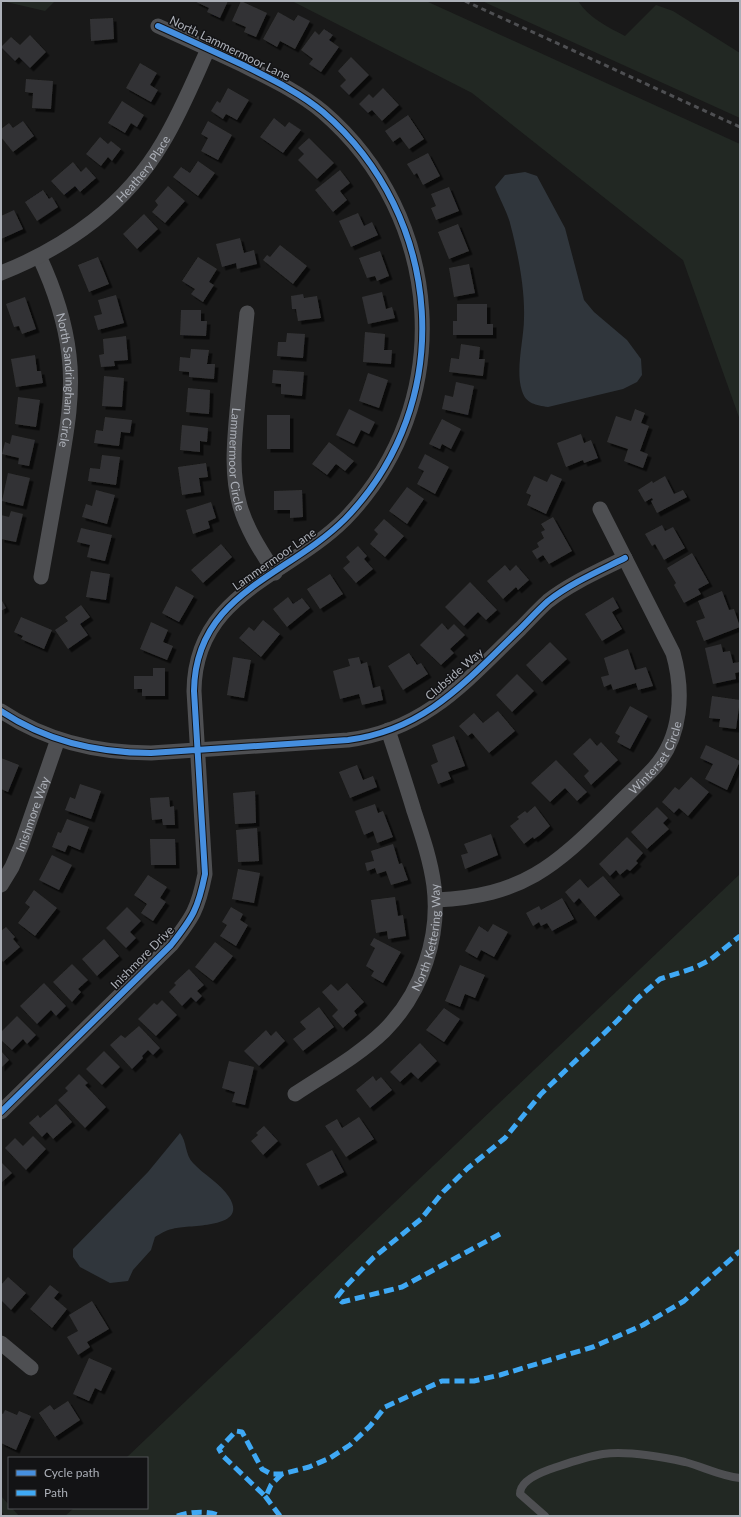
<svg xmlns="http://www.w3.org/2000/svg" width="741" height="1517" font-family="Lato,sans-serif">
<defs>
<filter id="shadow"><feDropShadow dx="3.5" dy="3.5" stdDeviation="0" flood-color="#0009"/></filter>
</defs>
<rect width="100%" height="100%" fill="#191919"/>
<path fill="#222823" d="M2 1H55L45 11Z
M292 1H426L740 144V420L683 260 472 93Z
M482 1H578C589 18 608 27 625 36L656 5 673 11 740 53V118Z
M740 874V1516H65L74 1508H147V1458H126Z
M1 1496 9 1505V1508H12L19 1516H5L1 1511Z"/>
<path fill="#30363c" d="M525 172 537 176 565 228 584 300 594 312 627 340 641 359 642 375 637 382 623 389 548 407C536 405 526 404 522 391 515 370 524 339 524 318 525 289 518 254 511 227 508 213 500 200 495 187L505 175Z
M180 1133C187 1142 185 1155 193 1163 204 1175 220 1183 229 1197 250 1230 187 1224 172 1229 166 1230 160 1234 155 1237L151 1250 133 1270 128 1281 110 1283 80 1267 73 1257V1249L148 1172Z"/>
<path fill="#333334" filter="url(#shadow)" d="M194 1H228L220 18 207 12 209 8Z
M241 1 267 13 256 37 244 32 246 27 232 21Z
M278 12 294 21 298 15 310 21 295 49 280 41 277 47 263 39Z
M113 18 114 39 91 41 90 19Z
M324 29 333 35 329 40 339 47 321 72 309 64 313 59 301 50 315 31 319 35Z
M30 35 46 52 30 68 19 57 15 61 1 47 11 37 20 45Z
M351 57 369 75 349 95 340 86 346 80 338 71Z
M140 63 157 73 150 85 158 90 151 102 126 88Z
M26 79 53 81 51 109 32 108 33 93 25 92Z
M228 88 249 100 237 120 226 114 223 119 211 111 217 101 220 103Z
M383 88 399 105 382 121 372 110 368 113 359 104 369 94 373 98Z
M122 101 144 115 137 127 131 123 125 133 108 123Z
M408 115 424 139 409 149 400 137 393 142 385 131Z
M274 118 285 127 289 122 301 130 283 153 260 137Z
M23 121 34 136 13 152 1 137V129L9 123 13 128Z
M208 121 232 135 218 160 201 151 208 138 201 134Z
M100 137 108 144 111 141 121 149 112 161 108 157 101 166 86 154Z
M309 138 334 163 317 179 298 160 304 154 298 148Z
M428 153 440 176 423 185 417 173 414 175 407 164Z
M198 161 215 173 198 196 173 177 181 167 190 173Z
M73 162 81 172 86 167 96 178 80 192 75 186 64 195 51 181Z
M340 170 350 183 340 191 347 200 333 212 315 190Z
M168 186 185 201 165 223 152 212 158 205 155 201Z
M449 187 459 211 436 220 431 208 436 206 431 194Z
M43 190 49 199 52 197 58 207 37 221 25 202Z
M14 210 23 229 1 239V216Z
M358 213 364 226 372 222 378 235 351 247 339 221Z
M144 214 158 229 137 249 123 234Z
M458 224 469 251 449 259 438 232Z
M240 238 244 253 254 250 257 264 237 269 236 263 222 267 216 244Z
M280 245 307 266 293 284 263 260 267 255 270 257Z
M380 251 389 276 377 281 375 276 367 278 359 258Z
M98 257 109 284 89 292 78 265Z
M198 257 217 269 209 282 214 285 203 302 191 294 195 289 182 281Z
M469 264 475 293 454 297 449 268Z
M382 292 386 309 392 307 395 318 368 324 362 297Z
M303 294 304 298 317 296 321 318 298 321 296 309H292L291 296Z
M116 295 124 323 98 330 94 316 102 314 98 300Z
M25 297 36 329 22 334 19 326 14 327 6 304Z
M457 304H487V324H493V335H453V321H457Z
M181 310H201V321H207L206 336 180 335Z
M365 332 385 334 384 350H392L391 364 363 362Z
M287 333 305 334 303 358 277 356 278 342H286Z
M126 336 128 360 114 361 115 366 101 367 99 355 104 354 103 339Z
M461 344 480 347 479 359H485L483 376 449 372 451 358 459 359Z
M191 349 209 350 207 364H215L214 379 189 377V372L179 371 180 357 190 358Z
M35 355 37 371H41L43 383 16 387 11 359Z
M273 370 304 372 302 396 281 394V384L272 383Z
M368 373 388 380 379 408 359 401Z
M104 376 124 378 122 407 102 406Z
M456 382 474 386 468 415 442 409 445 395 453 397Z
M188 388 210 390 209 414 186 412Z
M18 397 40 400 36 427 15 424Z
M349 409 375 422 369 434 361 430 354 444 336 435Z
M635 409 645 413 641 423 649 426 640 451 648 454 643 468 624 461 628 449 607 442 616 416 631 421Z
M267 415H290V449H267Z
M105 417 132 420 130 433 121 432 119 446 94 443 96 430 103 431Z
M442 419 461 429 451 449 442 444 440 449 429 444Z
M182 425 208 428 207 442 200 441V452L180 450Z
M581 434 584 443 591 440 598 458 584 463 583 460 566 467 557 443Z
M12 435 35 440 29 466 18 464 19 458 2 454 5 442 10 444Z
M329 442 354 461 345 471 336 464 327 475 312 464Z
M425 454 449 467 435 494 417 484 424 471 418 468Z
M102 455 120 457 116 485 88 481 90 468 100 469Z
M206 463 208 477 199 478 201 492 182 495 178 467Z
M8 473 30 478 23 506 2 501Z
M551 474 562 479 546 514 527 505 531 495 526 493 534 476 547 482Z
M665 476 674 494 683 490 687 497 657 513 651 501 653 500 652 498 645 502 638 490 652 481 653 483Z
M407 487 424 499 407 524 389 511Z
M96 490 115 495 107 524 82 517 86 504 92 506Z
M302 490 303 517 290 518V510H274V491Z
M211 502 216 518 208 521 210 528 193 534 186 510Z
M11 511 23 514 16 542 1 539V515L9 517Z
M553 517 572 551 549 564 543 555 537 559 532 551 539 547 537 543 544 538 541 532 545 530 541 524Z
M384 519 404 536 385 557 370 544 378 534 374 530Z
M662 525 665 531 673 527 685 548 664 560 655 544 652 546 645 534Z
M81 528 112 535 105 561 87 557 90 545 77 542Z
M221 544 232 557 203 583 191 570Z
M358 546 367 556 364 559 373 569 356 583 343 568 350 562 346 557Z
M692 553 709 583 698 589 701 594 684 603 674 585 676 583 667 568Z
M505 565 510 571 516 565 529 580 518 590 516 587 503 599 487 581Z
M91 571 110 574 106 600 86 597Z
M330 574 343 594 320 609 307 589Z
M470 582 497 610 486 620 478 612 464 626 445 607Z
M176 586 194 596 179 622 162 613Z
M722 591 729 610 734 609 740 627 704 641 696 621 705 618 698 601Z
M288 597 293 604 302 598 310 608 287 627 273 609Z
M613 597 619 608 612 612 622 629 602 641 585 614Z
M1 599 6 608 1 611Z
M81 605 90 617 80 624 88 635 68 649 55 630 68 621 65 617Z
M21 617 52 630 44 649 21 639 23 636 14 632Z
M263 620 280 634 261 657 239 638 249 627 254 631Z
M151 622 168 630 163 642 173 646 167 660 140 649Z
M442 623 448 630 454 624 465 635 450 649 454 653 441 665 420 645Z
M550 642 567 659 542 682 526 665Z
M721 644 723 652 730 651 733 663 740 662V672L735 673 736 679 713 684 705 648Z
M628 649 635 670 646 667 653 686 638 690 636 683 613 690 611 684 604 687 601 677 609 675 604 658Z
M409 653 417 665 421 663 428 674 403 690 388 666Z
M233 657 251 660 244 698 227 695Z
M359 657 361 664 367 662 373 688 380 686 383 700 362 705 359 694 340 699 333 671 350 666 348 659Z
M153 668H165V696H142V689H134V676H153Z
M517 674 534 691 512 712 496 695Z
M712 696 740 700 736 729 719 727 720 719 709 718Z
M630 706 648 716 630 749 617 742 620 736 615 733Z
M498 711 515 731 489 753 472 733 468 736 459 726 474 713 483 723Z
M454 736 465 766 448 772 451 779 438 784 431 765 438 762 432 745Z
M590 738 597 746 601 742 618 760 591 785 584 776 589 771 573 754Z
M706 745 740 761 727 790 705 779 713 764 700 758Z
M1 758 19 765 8 792 1 789Z
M556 760 587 792 577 801 565 788 550 802 531 783Z
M357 765 363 780 373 776 377 787 350 798 339 772Z
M691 777 709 792 688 816 679 808 674 813 662 802 675 787 679 790Z
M80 784 101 791 91 819 65 810 70 797 75 799Z
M255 791 256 823 235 824 233 793Z
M169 797 170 807 174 806 175 825H163L162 819 152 820 150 798Z
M375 804 378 813 383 811 393 837 377 843 373 831 364 835 355 811Z
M535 806 550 826 540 835 534 839 533 837 524 844 510 826 519 819 517 817 525 811 527 813Z
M657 807 668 818 663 823 669 829 647 849 631 832Z
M67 819 89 827 80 850 68 845 65 852 52 847 58 832 61 833Z
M257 828 259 861 238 862 236 830Z
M491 834 498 855 465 869 461 855 468 853 464 844Z
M627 837 643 853 636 861 638 863 630 871 627 869 620 875 616 870 610 876 599 864Z
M150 839H175L176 865H151Z
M393 844 399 864 402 863 408 880 391 885 386 871 377 874 375 868 367 871 365 863 374 861 371 851Z
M52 855 72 865 59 890 39 880Z
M238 869 260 873 254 903 232 899Z
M148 875 167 887 160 898 166 902 153 921 141 913 147 904 134 895Z
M603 876 620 895 595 917 579 898 574 903 565 892 580 879 588 888Z
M34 890 57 908 35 936 18 923 30 907 25 903Z
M395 897 398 916 403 915 406 936 388 939 387 931 376 933 371 900Z
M562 898 574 919 552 931 547 923 541 926 539 922 533 926 526 913 539 906 541 910Z
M127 907 141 921 130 932 136 938 126 948 106 928Z
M231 907 243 914 240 920 248 925 236 946 220 936 227 925 222 922Z
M493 924 508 932 494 957 481 950 477 958 465 951 479 926 488 932Z
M6 927 15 937 13 939 20 947 3 962 1 959V931Z
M374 938 401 952 383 983 371 976 374 971 366 966 375 948 370 945Z
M104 939 119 956 97 976 82 959Z
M215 942 233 956 213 981 195 967Z
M72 964 88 980 78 989 81 992 72 1002 53 982Z
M460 965 485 975 475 998 465 994 460 1007 445 1001Z
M189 969 204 985 197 991 202 996 196 1002 191 997 182 1006 169 992 176 985 174 983Z
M44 983 66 1006 56 1016 51 1010 37 1024 20 1006Z
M347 983 364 1002 354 1011 357 1015 343 1028 332 1016 338 1010 322 992 331 984 338 991Z
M162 1000 177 1015 156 1036 138 1019 154 1003 157 1005Z
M319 1007 334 1027 303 1051 293 1039 306 1029 300 1022Z
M444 1008 460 1019 444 1042 426 1030Z
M17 1016 36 1035 27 1044 23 1039 12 1050 1 1040V1032Z
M139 1026 160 1048 153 1055 148 1050 142 1056 143 1058 132 1069 110 1045 121 1035 125 1038Z
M266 1030 271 1036 276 1031 285 1041 259 1066 244 1051Z
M420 1043 437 1061 418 1079 411 1072 400 1082 390 1072Z
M1 1051 9 1060 1 1068Z
M104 1051 120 1067 102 1085 86 1069Z
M229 1061 254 1067 245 1105 232 1102 235 1092 222 1088Z
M79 1074 88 1083 85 1085 106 1107 85 1128 58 1100 68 1091 65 1088Z
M373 1076 376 1081 381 1077 392 1090 370 1108 356 1090Z
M56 1104 72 1122 53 1139 47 1132 42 1137 29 1123 38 1115 40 1118Z
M359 1117 374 1139 346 1157 325 1126 337 1119 342 1128Z
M264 1126 278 1141 263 1155 251 1141 258 1135 256 1133Z
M33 1136 46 1149 26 1170 5 1148 15 1138 23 1146Z
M332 1150 344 1172 318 1186 306 1164Z
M1 1162 12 1173 1 1183Z
M8 1277 26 1293 11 1310 1 1300V1285Z
M50 1285 59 1292 54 1298 67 1309 52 1328 30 1309Z
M92 1301 109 1329 87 1342 90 1347 78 1355 67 1337 78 1331 69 1315Z
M89 1358 112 1368 101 1391 95 1388 89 1401 73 1394Z
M68 1401 80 1420 55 1437 39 1413 50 1405 54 1410Z
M5 1410 17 1415 19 1411 31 1416 16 1450 1 1443V1413L3 1414Z"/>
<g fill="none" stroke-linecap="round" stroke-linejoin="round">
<path stroke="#4e4f52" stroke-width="8" d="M545 1516 520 1494C520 1482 537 1474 548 1470 566 1464 584 1457 603 1454 626 1451 662 1457 685 1462 704 1467 720 1476 740 1478"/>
<g stroke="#4e4f52" stroke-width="15">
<path id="s1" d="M39 256C54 288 65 320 69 355 74 395 66 436 59 476 53 510 47 543 41 577"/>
<path id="s2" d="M1 273C67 247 127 204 163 142 181 112 194 80 208 49"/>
<path id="s3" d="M247 313C244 342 241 371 238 400 235 436 230 471 240 506 247 530 261 551 275 573"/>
<path d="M1 711C46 741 97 753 151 753L348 740C426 730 467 680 520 629 529 620 538 610 548 601 571 583 599 571 625 558"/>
<path id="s4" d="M1 885 12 867 21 846 58 739"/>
<path id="s5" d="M436 900C523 896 554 867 613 809 627 795 641 782 654 768 682 737 684 691 673 653L600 509"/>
<path id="s6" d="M295 1094C325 1074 358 1056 384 1031 403 1012 418 987 426 962 445 905 432 865 414 811 406 784 397 757 388 730"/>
<path d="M1 1112 171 945C193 917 198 909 205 874L194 691C195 593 287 577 345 519 458 403 444 216 323 112 299 92 271 79 243 65 215 52 187 39 158 26"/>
<path d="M1 1343 31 1368"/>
</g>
<path stroke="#4e4f52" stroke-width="3" stroke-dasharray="5 4" stroke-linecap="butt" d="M465 1 740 127"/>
<path stroke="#3fa9f5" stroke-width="5" stroke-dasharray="10 5" stroke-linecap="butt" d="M500 1234 402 1287 342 1302 337 1297 345 1287 373 1258 421 1219 443 1192 468 1168 505 1138 541 1094 618 1020 638 998 660 979 694 968 710 960 740 936
M282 1474 271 1485 267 1494 265 1496 223 1456 219 1449 236 1431 242 1432 262 1469 271 1474H282L309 1467 330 1458 350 1445 370 1426 385 1407 442 1381H474L500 1375 593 1347 643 1325 684 1301 740 1251
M265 1496 280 1516
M177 1516C189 1512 209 1510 220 1516"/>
<g stroke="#131315" stroke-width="8">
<path id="cycleway" d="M1 711C46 741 97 753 151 753L348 740C426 730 467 680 520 629 529 620 538 610 548 601 571 583 599 571 625 558
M1 1112 171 945C193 917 198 909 205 874L194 691C195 593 287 577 345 519 458 403 444 216 323 112 299 92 271 79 243 65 215 52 187 39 158 26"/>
</g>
<use href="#cycleway" stroke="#468fdf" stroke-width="6"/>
</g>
<g text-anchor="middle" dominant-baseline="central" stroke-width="3" stroke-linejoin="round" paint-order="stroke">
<g font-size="12" fill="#acb0b8" stroke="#131315">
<text transform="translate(230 48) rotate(26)">North Lammermoor Lane</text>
<text stroke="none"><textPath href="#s2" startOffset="179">Heathery Place</textPath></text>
<text stroke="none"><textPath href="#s1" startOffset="129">North Sandringham Circle</textPath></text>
<text stroke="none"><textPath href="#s3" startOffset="147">Lammermoor Circle</textPath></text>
<text transform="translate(274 559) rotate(-35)">Lammermoor Lane</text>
<text transform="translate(454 674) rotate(-41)">Clubside Way</text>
<text stroke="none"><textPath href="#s5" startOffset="273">Winterset Circle</textPath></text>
<text stroke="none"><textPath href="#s4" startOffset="78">Inishmore Way</textPath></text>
<text stroke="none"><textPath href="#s6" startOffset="215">North Kettering Way</textPath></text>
<text transform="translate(142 957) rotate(-45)">Inishmore Drive</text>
</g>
</g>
<rect width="741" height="1517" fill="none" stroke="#acb0b8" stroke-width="4"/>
<rect x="8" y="1457" width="140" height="52" fill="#131315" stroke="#505256"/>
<rect x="16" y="1470" width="20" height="6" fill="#468fdf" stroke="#505256"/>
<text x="44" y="1477" font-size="12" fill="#acb0b8">Cycle path</text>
<rect x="16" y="1490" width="20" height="6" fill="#3fa9f5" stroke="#505256"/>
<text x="44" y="1497" font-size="12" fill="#acb0b8">Path</text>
</svg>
